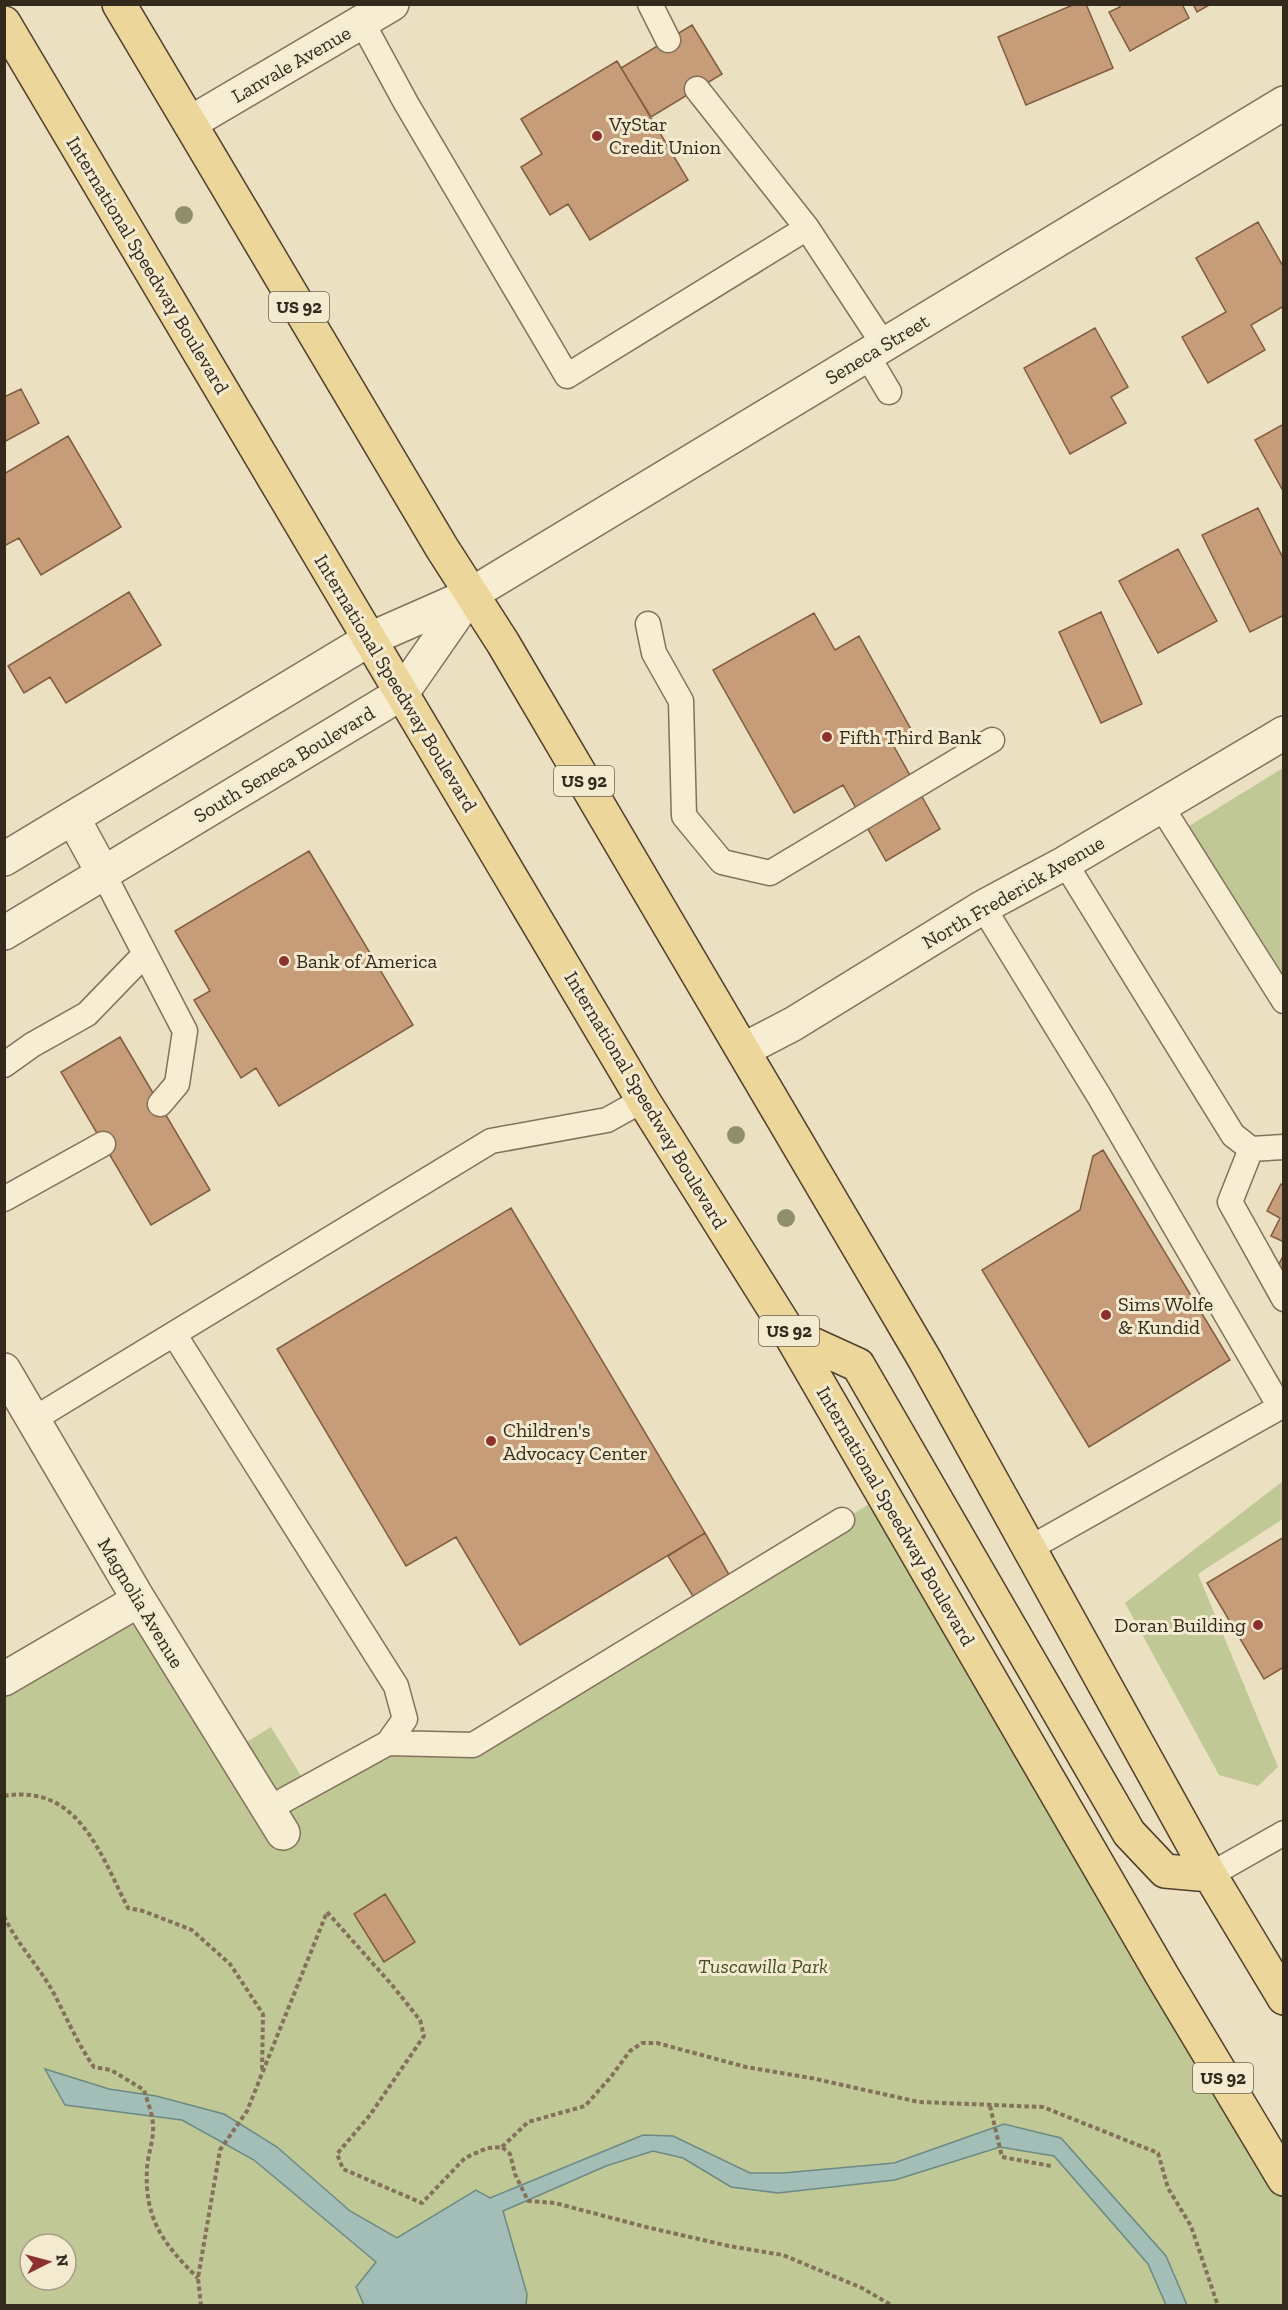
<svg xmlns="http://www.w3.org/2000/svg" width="1288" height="2310" font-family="'Zilla Slab',serif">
<rect width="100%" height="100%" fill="#ebe0c1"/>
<path fill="#c0c896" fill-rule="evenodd" d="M1283 768V974L1189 826Z
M1283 1481V1519L1198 1574 1278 1767 1258 1786 1219 1775 1125 1603Z
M884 1495 1283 2179V2305H5L4 1679 139 1600 232 1751 271 1727 308 1787 388 1743 473 1745ZM30 2244H66V2280H30Z"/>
<path fill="#a3bdb7" stroke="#6b8a84" stroke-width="1.5" d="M45 2069 109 2089 156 2096 224 2114 277 2147 350 2211 397 2238 476 2190 490 2198 643 2135 673 2136 750 2173H783L894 2163 1004 2124 1061 2138 1166 2256 1187 2305H1166L1148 2264 1054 2156 1000 2147 895 2180 778 2193 731 2187 683 2158 653 2151 606 2166 503 2211 527 2294 526 2305H364L356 2287 376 2262 254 2160 182 2120 65 2105Z"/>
<path fill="#c79c79" stroke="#805d41" stroke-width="1.5" d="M1075 4H1086L1113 68 1026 105 998 37Z
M1118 4H1182L1189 18 1130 51 1109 12 1120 7Z
M1193 4H1211L1197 12Z
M692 25 722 74 651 117 621 68Z
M617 61 688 180 590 240 568 204 550 215 521 167 542 154 521 119Z
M1258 222 1284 268V306L1251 325 1265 350 1208 383 1182 337 1226 312 1196 258Z
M1095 328 1128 387 1111 397 1126 423 1070 454 1024 368Z
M21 389 39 423 4 442V397Z
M1284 424V488L1282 489 1255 440Z
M68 436 121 527 41 575 19 538 4 546V474Z
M1258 508 1284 560V615L1250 632 1202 535Z
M1178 549 1217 621 1158 653 1119 581Z
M129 592 161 645 66 703 50 677 24 693 8 666Z
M1101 612 1142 704 1101 723 1059 632Z
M814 613 835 650 859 636 912 731 892 743 940 829 886 861 843 785 794 813 713 670Z
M309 851 413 1025 279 1106 256 1068 241 1078 194 1000 210 991 175 931Z
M120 1037 210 1190 151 1225 61 1072Z
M1103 1150 1230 1360 1089 1447 982 1270 1080 1210 1093 1156Z
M1281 1184 1284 1186V1242L1271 1236 1280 1218 1267 1211Z
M511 1208 705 1533 520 1645 456 1537 406 1566 277 1349Z
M1284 1254V1274L1276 1270Z
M705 1533 731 1578 696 1601 668 1556Z
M1284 1537V1667L1264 1679 1207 1583Z
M385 1894 415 1942 384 1962 354 1914Z"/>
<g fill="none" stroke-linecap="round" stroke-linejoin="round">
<g stroke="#83715a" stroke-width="27">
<path id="service" d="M650 4 668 40
M362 22 406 103 567 376 807 228
M697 89 807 228 884 345
M867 355 889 392
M648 624 654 653 681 701 684 816 722 862 770 873 992 740
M1161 806 1284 1001
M1065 863 1233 1135 1251 1149 1284 1147
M103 873 185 1031 177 1084 160 1104
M983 907 1099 1096 1280 1407 1030 1548
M4 1065 32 1045 87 1014 145 954
M1251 1149 1230 1202 1284 1299
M4 1199 103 1144
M174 1334 396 1686 405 1719 388 1743 268 1809
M34 1419 491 1141 607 1120 643 1100
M388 1743 473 1745 842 1520
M1210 1875 1284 1833"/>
</g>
<g stroke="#83715a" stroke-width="36">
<path id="minor" d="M190 123 392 4
M73 818 103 873
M4 859 370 639 470 595 1284 103
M4 933 402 693 470 595
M743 1050 793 1024 983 907 1065 863 1284 733
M4 1370 139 1600 283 1833
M4 1679 139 1600"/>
</g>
<g stroke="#513f2e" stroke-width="36">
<path id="primary" d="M119 4 442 548 503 643 925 1360 1210 1875 1284 1998
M4 23 643 1100 790 1334 1163 1977 1284 2179
M790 1334 858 1365 1129 1833 1165 1871 1210 1875"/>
</g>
<path stroke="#83715a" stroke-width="4" stroke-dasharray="4.5 3" stroke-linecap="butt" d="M4 1796C79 1783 101 1856 128 1908L143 1911 192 1930 230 1964 263 2014 262 2071
M4 1916C17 1944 37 1964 52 1990 66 2016 77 2043 94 2067L111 2070 144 2090C147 2101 153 2114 153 2126 154 2139 148 2154 147 2168 144 2218 163 2244 198 2278
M990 2106 1002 2157 1051 2166
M502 2147 528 2122 585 2106 610 2078 630 2051 642 2043H657L746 2067 811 2078 919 2102 1043 2107 1158 2153 1168 2188 1191 2226 1218 2306
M201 2306 198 2278 220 2150 247 2111 327 1912 392 1985 420 2020 424 2036 370 2115 337 2154 343 2169 422 2203 465 2158 487 2148 502 2147 510 2154 515 2174 528 2201 555 2203 646 2227 729 2246 783 2255 862 2288 893 2306"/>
<use href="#service" stroke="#f6edd3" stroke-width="24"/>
<use href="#minor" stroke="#f6edd3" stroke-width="33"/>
<use href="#primary" stroke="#ecd69a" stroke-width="33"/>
</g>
<g fill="#8f906b">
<circle cx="184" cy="215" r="9"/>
<circle cx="736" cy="1135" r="9"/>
<circle cx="786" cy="1218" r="9"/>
</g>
<g fill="#8e312e" stroke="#f3ead0" stroke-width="2">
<circle cx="597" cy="136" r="6"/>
<circle cx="827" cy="737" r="6"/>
<circle cx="284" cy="961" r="6"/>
<circle cx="1106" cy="1315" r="6"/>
<circle cx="491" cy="1441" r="6"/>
<circle cx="1258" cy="1625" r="6"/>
</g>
<g text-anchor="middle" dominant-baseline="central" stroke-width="6" stroke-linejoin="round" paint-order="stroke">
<g fill="#f3ead0" stroke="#6d6353" stroke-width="1.5">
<rect x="269" y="292" width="60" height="30" rx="4.5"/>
<rect x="554" y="766" width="60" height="30" rx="4.5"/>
<rect x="759" y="1316" width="60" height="30" rx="4.5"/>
<rect x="1193" y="2063" width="60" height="30" rx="4.5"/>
</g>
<g font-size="18" font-weight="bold" fill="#33291d">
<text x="299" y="307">US 92</text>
<text x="584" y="781">US 92</text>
<text x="789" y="1331">US 92</text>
<text x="1223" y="2078">US 92</text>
</g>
<g font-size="20" fill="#33291d" stroke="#f3ead0">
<text transform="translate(291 64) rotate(-30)">Lanvale Avenue</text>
<text transform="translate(148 265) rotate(59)">International Speedway Boulevard</text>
<text transform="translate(877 349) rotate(-31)">Seneca Street</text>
<text transform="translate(396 683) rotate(59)">International Speedway Boulevard</text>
<text transform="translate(284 764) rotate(-31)">South Seneca Boulevard</text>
<text transform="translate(1013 892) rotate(-30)">North Frederick Avenue</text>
<text transform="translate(646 1100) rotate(59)">International Speedway Boulevard</text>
<text transform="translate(896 1516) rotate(60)">International Speedway Boulevard</text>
<text transform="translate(141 1603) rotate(59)">Magnolia Avenue</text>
</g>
<g font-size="20" fill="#33291d" stroke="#f3ead0" text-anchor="start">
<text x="609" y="124">VyStar<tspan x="609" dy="23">Credit Union</tspan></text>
<text x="839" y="737">Fifth Third Bank</text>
<text x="296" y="961">Bank of America</text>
<text x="1118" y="1304">Sims Wolfe<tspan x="1118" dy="23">&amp; Kundid</tspan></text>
<text x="503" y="1430">Children's<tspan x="503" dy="23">Advocacy Center</tspan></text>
<text x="1246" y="1625" text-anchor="end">Doran Building</text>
</g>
<g font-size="20" font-style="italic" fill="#434f25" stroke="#f3ead0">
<text x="763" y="1966">Tuscawilla Park</text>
</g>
</g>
<rect width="1288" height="2310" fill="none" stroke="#33291d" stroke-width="12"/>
<g transform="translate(48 2262) rotate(84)"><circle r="28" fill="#f3ead0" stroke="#a69d88" stroke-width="1.5"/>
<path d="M0-4.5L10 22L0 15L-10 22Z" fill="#8e312e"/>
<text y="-9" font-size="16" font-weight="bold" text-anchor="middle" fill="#33291d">N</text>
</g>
</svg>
